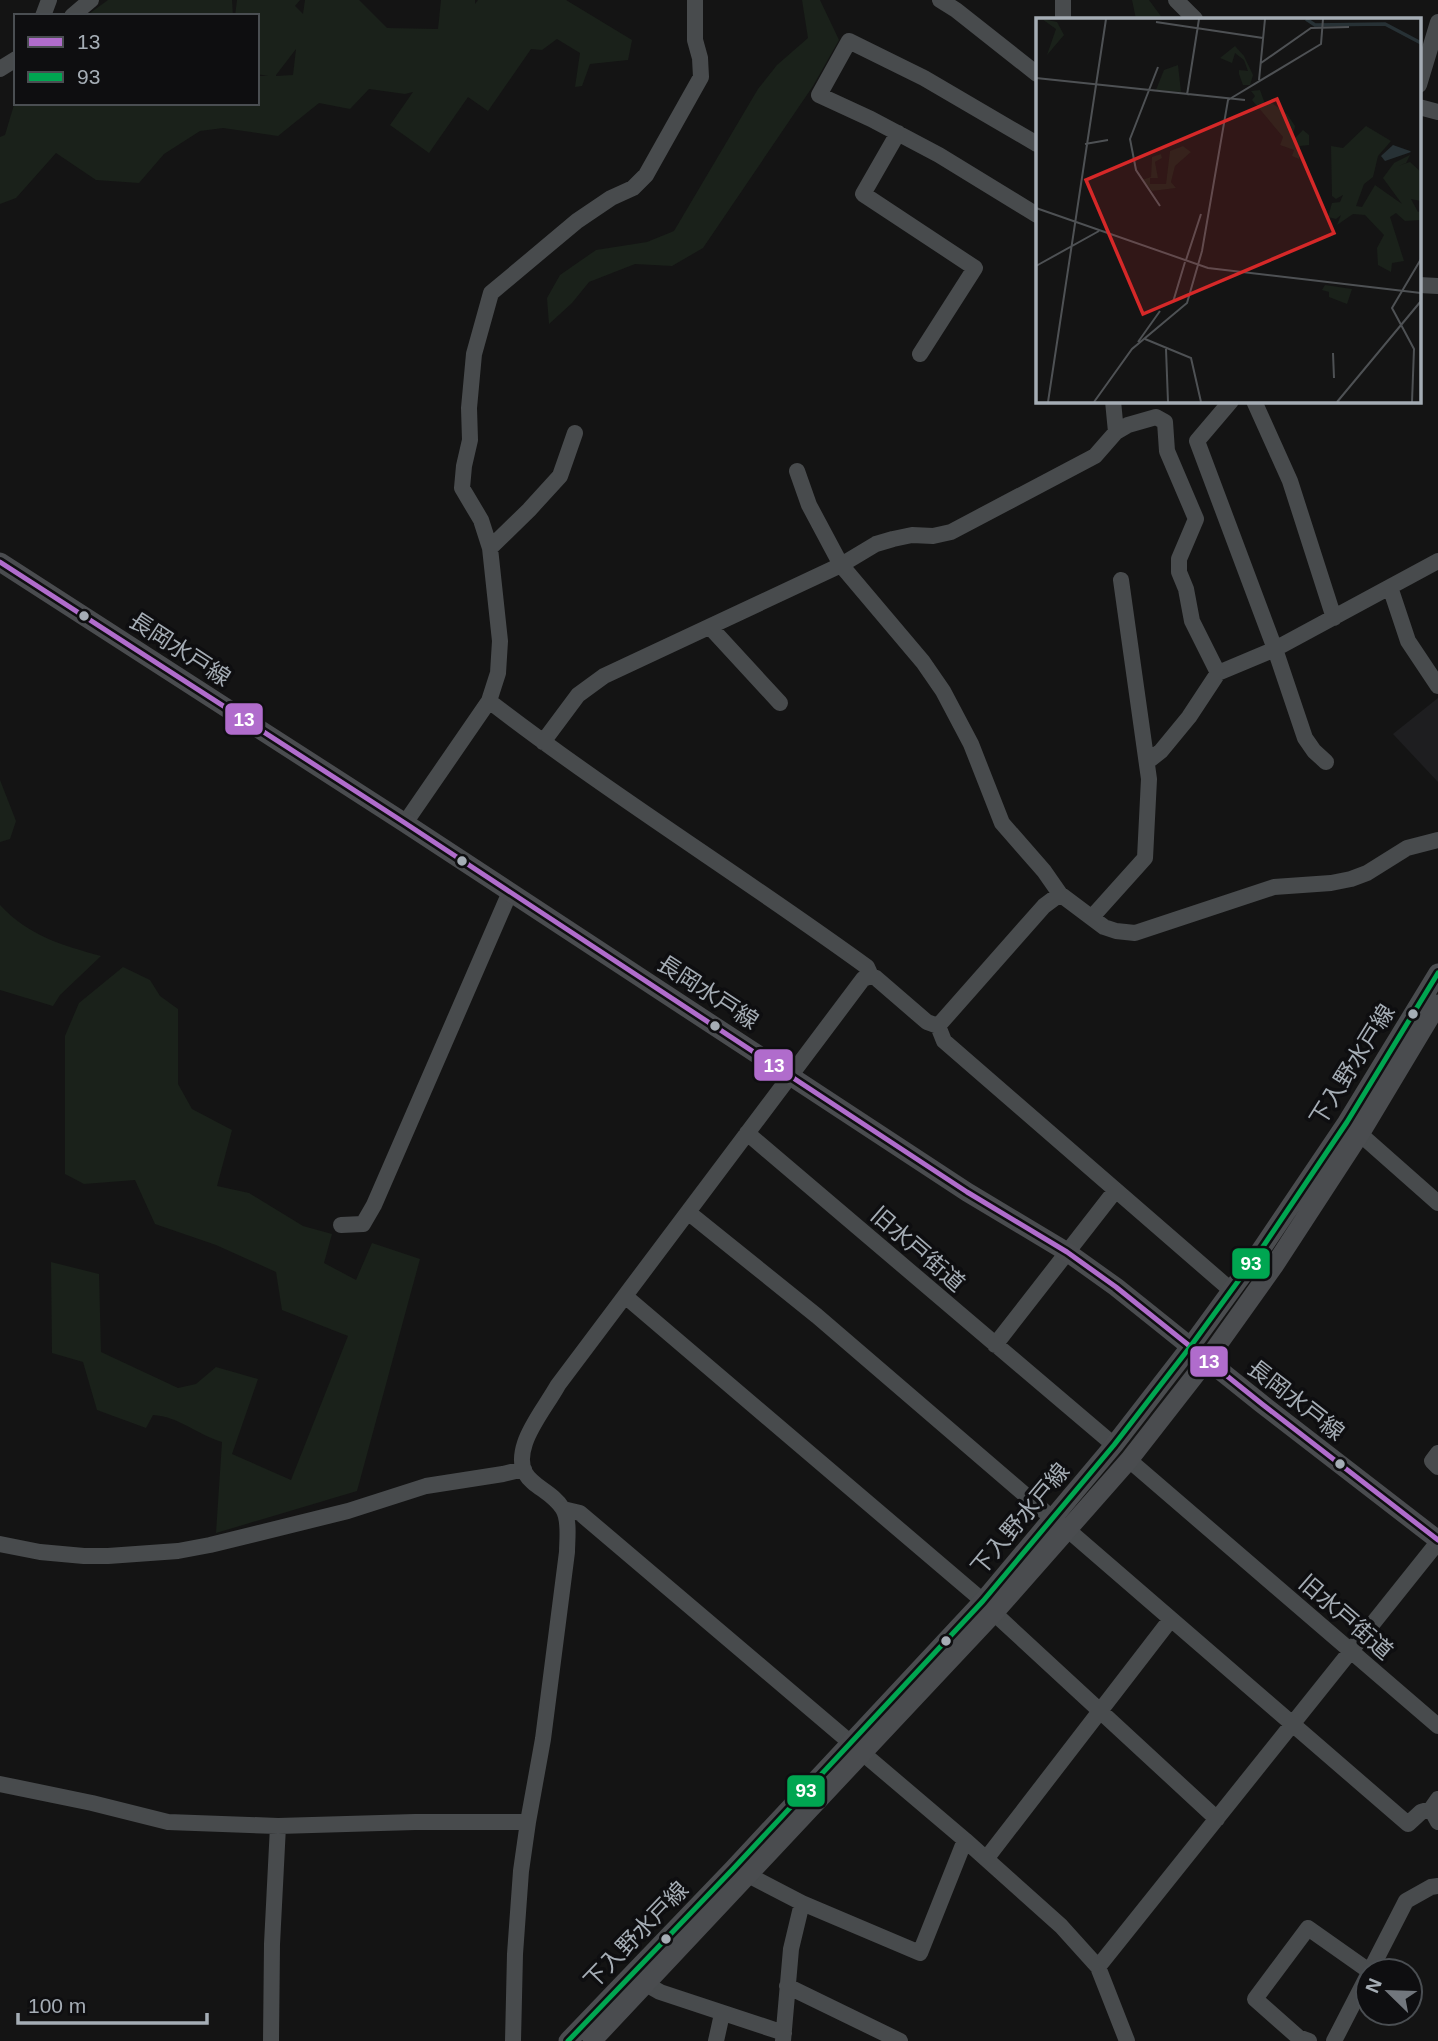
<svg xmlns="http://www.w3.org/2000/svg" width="1438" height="2041" font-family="Helvetica,'Noto Sans JP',sans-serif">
<rect width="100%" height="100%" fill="#141414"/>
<path fill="#1e1e20" d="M1438 698V782L1393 734Z"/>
<path fill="#1a211a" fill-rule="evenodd" d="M108 0H232L233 16H86Z
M237 0H300L295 6 303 14 305 0H359L387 28 438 29 441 0H475V4L478 0H566L632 40 628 60 590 64 582 86 575 87 580 53 557 39 542 50 531 49 488 111 468 97 429 153 390 125 413 92 405 94 369 89 350 109 319 103 278 136 223 128 200 131 164 154 139 183 96 180 56 153 16 198 0 204V137L5 135 16 98V103H257V76H268L257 74V16H235ZM296 49 293 75 276 76V75Z
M802 0H820L839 40 813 86 703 248 672 266 635 264 589 282 572 303 549 324 547 298 560 275 596 250 647 242 674 231 758 89 777 65 808 38Z
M1132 0H1149L1163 19H1136Z
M0 780 16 821 10 839 0 842Z
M0 905C29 936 61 945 101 956L60 995 53 1006 0 990Z
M123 967 150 980 160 996 178 1009V1084L192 1109 232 1130 217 1186 249 1193 303 1226 332 1234 324 1263 356 1280 372 1243 420 1259 357 1491 216 1533 222 1442C198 1435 178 1416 153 1415L146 1428 97 1410 83 1362 52 1353 51 1262 99 1274 101 1352 178 1388 196 1384 216 1367 258 1379 232 1454 291 1480 348 1336 282 1310 276 1272 216 1245 155 1224 135 1180 84 1184 65 1174V1036L79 1003Z"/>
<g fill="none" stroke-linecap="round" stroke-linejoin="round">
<path stroke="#484b4d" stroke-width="16" d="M940 0 956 10 1037 74
M1063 0V19
M1176 0 1195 19
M43 16 49 0
M72 16 91 0
M0 69 16 59
M1419 85 1438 22
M1419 107 1438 112
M898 133 863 194 975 268 920 354
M1037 144 924 78 849 41 819 95 871 119 939 155 1037 215
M1419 285 1438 286
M1113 401 1116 432
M1231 401 1197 441 1275 649 1305 738 1314 751 1326 762
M1254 401 1290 481 1334 618
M797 471 809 505 841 565 923 662 943 691 971 744 1002 823 1044 871 1060 894
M490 548 529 510 560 476 575 433
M1390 587 1408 641 1438 686
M710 627 780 703
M489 701C611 795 742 876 867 967L871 976
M543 742 578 695 604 676 841 565 876 544 893 539 912 535 933 536 951 532 1095 456 1116 432 1128 425 1156 417 1165 422 1167 451 1196 519 1179 559V572L1186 589 1192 621 1218 673
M1147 762 1161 751 1189 717 1218 673 1275 649 1438 561
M405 823 489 701 498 673 500 641 490 548 481 520 462 488 464 466 470 440 469 408 474 354 491 293 577 221 611 198 633 188 646 175 701 77 700 58 695 40V0
M1092 917 1145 858 1149 779 1121 580
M938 1026 944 1041 1232 1291
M747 1133 1114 1445
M1360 1134 1438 1203
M689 1213 817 1316 1052 1518
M341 1225 363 1224 374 1205 510 892
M625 1296 983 1601
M995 1345 1115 1191
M1438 1453 1432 1461 1438 1467
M1129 1460 1438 1726
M563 1509 580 1513 965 1840 1061 1926 1098 1967 1127 2041
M1068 1530 1408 1824 1421 1812 1431 1809
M0 1544 40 1552 84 1556H108L178 1551 210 1545 348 1511 426 1486 503 1474 524 1469
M994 1613 1217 1819
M0 1784 92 1803 168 1822 278 1826 415 1822H528
M1438 1799 1431 1809 1438 1822
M986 1859 1171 1619
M748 1875 802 1903 920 1953 965 1840
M1098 1967 1438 1542
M1370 1971 1406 1901 1431 1887 1438 1886
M646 1984 660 1992 784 2033
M787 1986 900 2041
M271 2041 272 1944 278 1826
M513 2041 515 1954 521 1871 528 1822 543 1739 567 1552C567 1540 570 1520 563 1509 548 1484 511 1485 525 1443 531 1424 548 1403 558 1385L863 979 871 976 876 978 927 1022 938 1026 1044 906 1060 894 1104 927 1116 931 1135 933 1274 887 1331 883 1351 879 1367 873 1407 848 1438 840
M716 2041 722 2014
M783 2041 791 1949 802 1903
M1309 2041 1298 2037 1255 1999 1308 1928 1369 1971
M1334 2041 1368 1975"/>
<path stroke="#4a4c4f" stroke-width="19" d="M0 562 405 823 967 1192 1067 1252 1116 1287 1262 1404 1438 1540
M568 2041 733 1869 983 1601 1114 1445 1190 1347 1258 1254 1347 1122 1438 973
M592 2041 994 1613 1129 1460 1207 1360 1274 1266 1360 1134 1438 1004"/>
<g stroke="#0e0e10" stroke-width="10">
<path id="bus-1" d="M0 562 405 823 967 1192 1067 1252 1116 1287 1262 1404 1438 1540"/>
</g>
<g stroke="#0e0e10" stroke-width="10">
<path id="bus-2" d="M568 2041 733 1869 983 1601 1114 1445 1190 1347 1258 1254 1347 1122 1438 973"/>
</g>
<use href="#bus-1" stroke="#b06ccc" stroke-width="5"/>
<use href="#bus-2" stroke="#00a651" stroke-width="5"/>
</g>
<g fill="#a5adb5" stroke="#0e0e10" stroke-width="2.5">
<circle cx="84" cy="616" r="6"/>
<circle cx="462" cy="861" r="6"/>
<circle cx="1413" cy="1014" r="6"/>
<circle cx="715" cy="1026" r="6"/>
<circle cx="1340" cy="1464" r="6"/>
<circle cx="946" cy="1641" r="6"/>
<circle cx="666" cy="1939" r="6"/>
</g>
<g text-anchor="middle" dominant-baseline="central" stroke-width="7" stroke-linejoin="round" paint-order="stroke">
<g font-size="23" fill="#a5adb5" stroke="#0e0e10">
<text transform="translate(180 649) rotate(33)">長岡水戸線</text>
<text transform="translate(708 992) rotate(33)">長岡水戸線</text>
<text transform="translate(1352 1065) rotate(-58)">下入野水戸線</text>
<text transform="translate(918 1249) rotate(41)">旧水戸街道</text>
<text transform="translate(1296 1400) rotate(38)">長岡水戸線</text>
<text transform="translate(1020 1519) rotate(-50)">下入野水戸線</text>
<text transform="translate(1346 1617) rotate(41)">旧水戸街道</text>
<text transform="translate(636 1935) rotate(-46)">下入野水戸線</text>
</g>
</g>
<g transform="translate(1036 18)">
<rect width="385" height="385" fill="#141414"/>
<path d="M6 1 21 4 28 17 11 37 20 11ZM199 28 208 38 217 57 214 67H207L203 56V52L212 53 208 42 199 35 196 45 184 40ZM142 47 145 74 120 72 128 52ZM224 72 229 86 236 85 251 96 259 108 256 123 267 112 273 117V127L264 128 263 141 256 138 258 132 244 127 247 119 216 82 219 78 215 73ZM330 108 355 123 342 138 337 159 328 166 320 188 326 189 339 167 366 186 347 160 358 145 374 137 370 145 362 148 374 144 385 154V183L375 181 382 194 385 192V202L369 203 360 195 354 199 368 243 356 245 355 254 342 247 341 230 348 217 329 197 317 196 301 207 305 197 300 201 292 199 296 185 304 184 307 177 300 181 296 178 295 128 307 130ZM147 128 155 134 139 148 135 164 140 170 116 173 106 162 115 159 116 139 125 136 126 140 119 144 122 160H114V166H130L134 133ZM289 267 316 271 311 286 293 279V274L286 272Z" fill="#1a211a"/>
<path d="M357 127 374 133 375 134 349 143 345 138Z" fill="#273135"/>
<path fill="none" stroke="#273135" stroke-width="3.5" d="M270 1 279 7 349 6 385 25"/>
<path fill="none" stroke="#4e5154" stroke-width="2" d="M120 4 227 20M225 45 275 10 313 9M122 49 94 121 100 152 124 188M0 60 209 82M223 62 229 1M151 77 163 1M49 126 72 122M0 190 172 250 385 275M150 242 165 196M0 248 63 213M137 284 149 244M109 321 155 340 165 384M102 324 124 293M130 331 132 384M297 335 298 360M12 384 70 1M58 384 96 331 151 285 166 233 192 82 285 26 287 1M301 384 385 283M376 384 378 331 356 290 385 241"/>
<path fill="#d62828" fill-opacity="0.15" stroke="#d62828" stroke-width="3.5" d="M241 81 298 215 107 296 50 162Z"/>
<rect width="385" height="385" fill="none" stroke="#a5adb5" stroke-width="3.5"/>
</g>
<g stroke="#0e0e10" stroke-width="2.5">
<rect x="224" y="702" width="40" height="34" rx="7" fill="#b06ccc"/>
<rect x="753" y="1048" width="41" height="34" rx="7" fill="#b06ccc"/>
<rect x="1231" y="1247" width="40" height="33" rx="7" fill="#00a651"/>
<rect x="1189" y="1345" width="40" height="33" rx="7" fill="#b06ccc"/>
<rect x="786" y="1774" width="40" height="34" rx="7" fill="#00a651"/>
</g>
<g font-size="19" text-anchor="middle" font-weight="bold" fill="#fff">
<text x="244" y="726">13</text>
<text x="774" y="1072">13</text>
<text x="1251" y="1270">93</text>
<text x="1209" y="1368">13</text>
<text x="806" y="1797">93</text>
</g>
<rect x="14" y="14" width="245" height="91" fill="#0e0e10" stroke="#4a4e52" stroke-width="2"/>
<rect x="28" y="37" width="35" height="10" fill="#b06ccc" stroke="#4a4e52" stroke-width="2"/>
<text x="77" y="49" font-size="21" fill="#a5adb5">13</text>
<rect x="28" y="72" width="35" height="10" fill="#00a651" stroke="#4a4e52" stroke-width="2"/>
<text x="77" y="84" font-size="21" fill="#a5adb5">93</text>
<g transform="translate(1389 1992) rotate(293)"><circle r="33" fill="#0e0e10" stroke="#4a4e52" stroke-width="2"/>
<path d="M0-5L12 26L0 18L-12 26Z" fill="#72777d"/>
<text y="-10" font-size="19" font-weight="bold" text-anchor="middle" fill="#a5adb5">N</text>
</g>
<path d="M18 2013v10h189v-10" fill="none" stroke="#a5adb5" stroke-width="3.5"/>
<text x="28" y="2013" font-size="21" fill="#a5adb5" stroke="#0e0e10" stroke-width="5" paint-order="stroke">100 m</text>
</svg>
